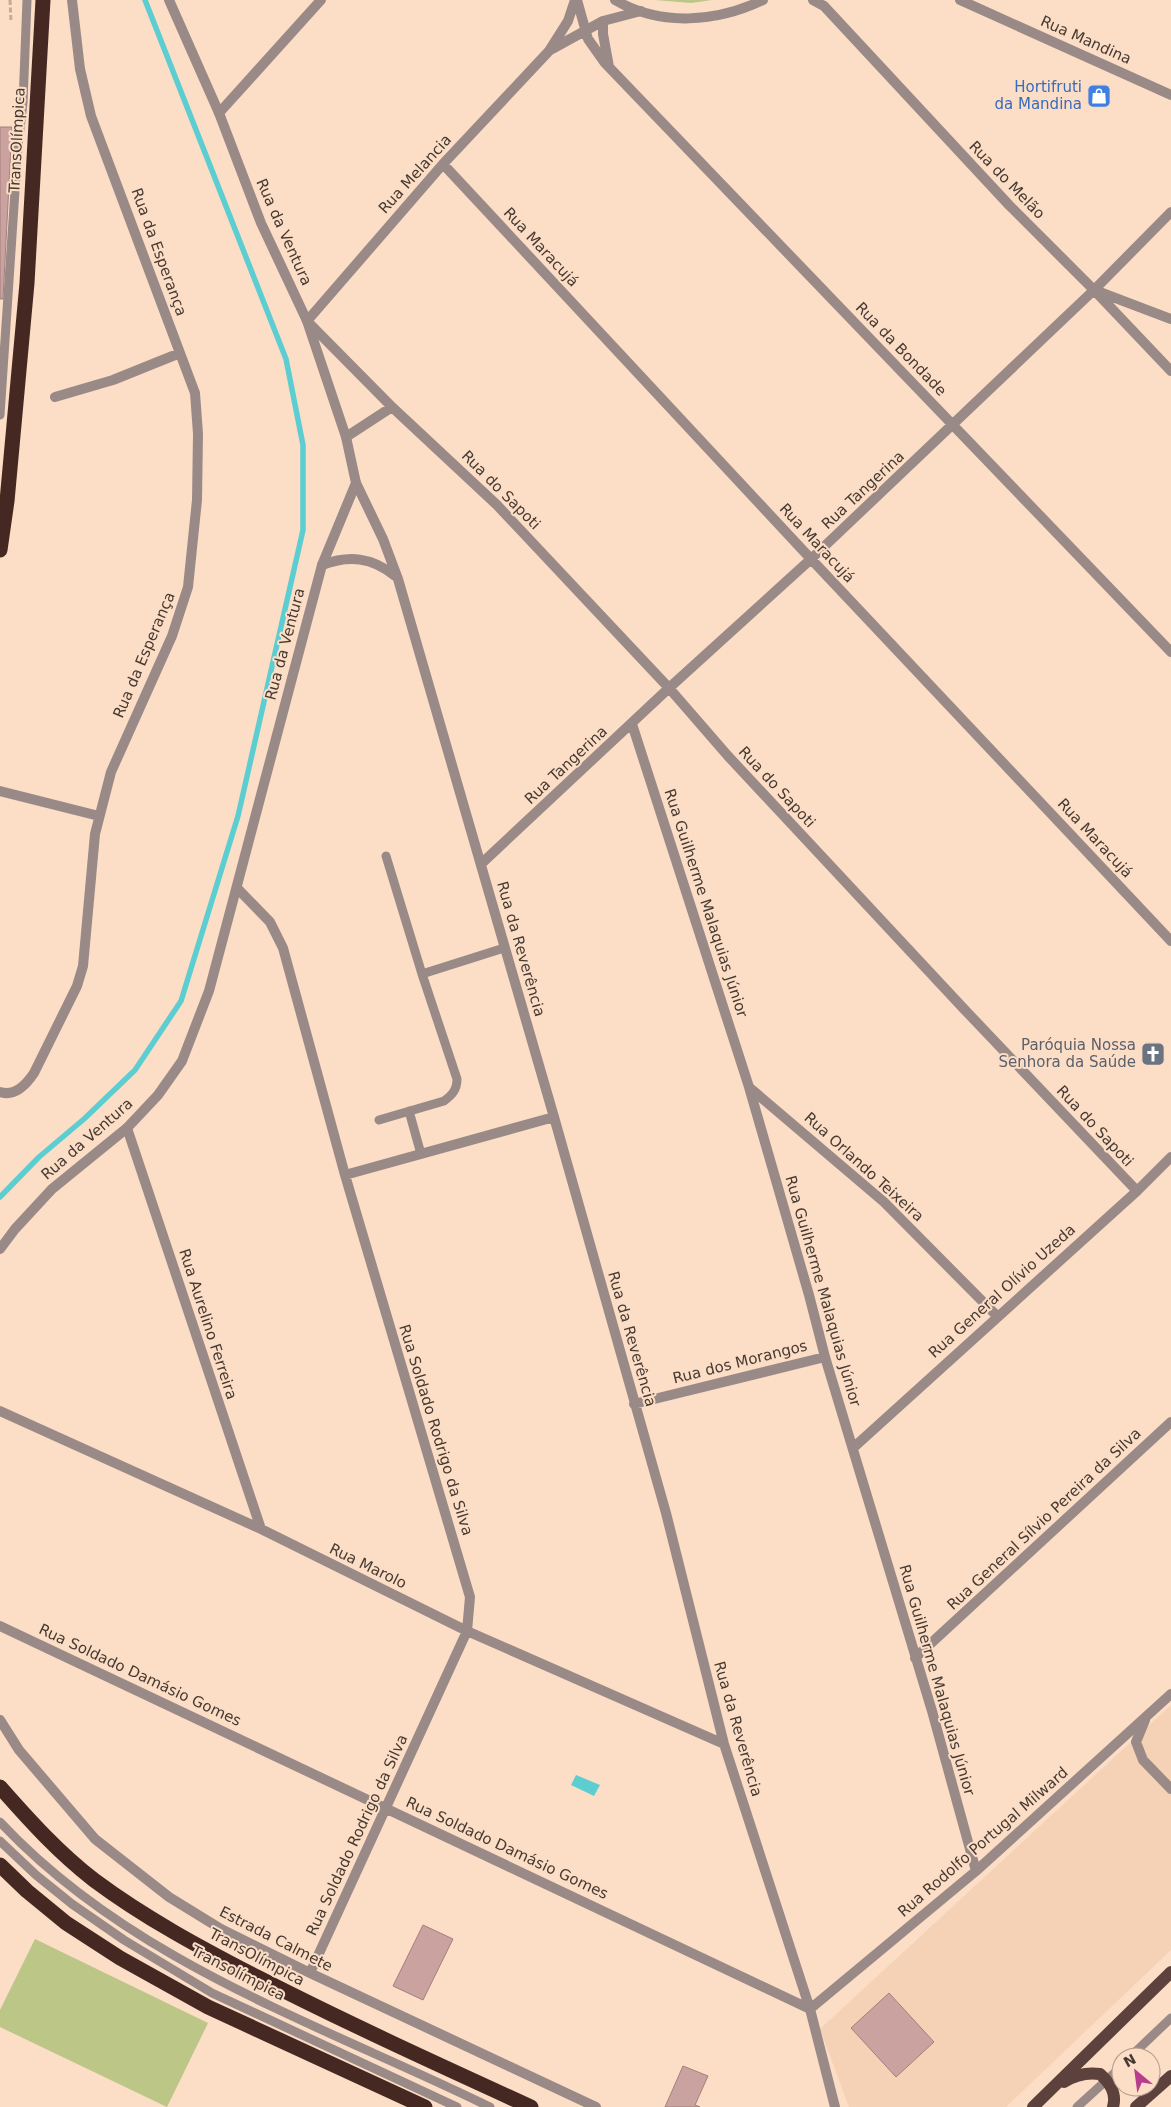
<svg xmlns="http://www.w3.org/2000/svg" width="1171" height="2107" font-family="'DejaVu Sans',sans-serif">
<rect width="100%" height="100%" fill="#fcddc6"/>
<path fill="#f5d2b5" d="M1171 1705V1950L1006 2107H849L820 2029Z"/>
<path fill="#bbc687" d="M655 0H712L691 3Z
M35 1939 208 2023 167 2107 0 2027V2010Z"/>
<path fill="#5cced1" d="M576 1775 600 1785 594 1796 571 1785Z"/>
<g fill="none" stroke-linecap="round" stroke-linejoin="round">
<path stroke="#5cced1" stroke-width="5.5" d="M0 1197 39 1157 84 1119 135 1070 181 1001 238 816 303 530V445L286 359 145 0"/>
</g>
<path fill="#caa3a0" stroke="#a47f7c" d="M0 127H12L3 299H0Z
M423 1925 453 1939 423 2000 393 1986Z
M889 1993 934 2042 896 2077 851 2028Z
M683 2066 708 2076 695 2105 700 2107H665Z"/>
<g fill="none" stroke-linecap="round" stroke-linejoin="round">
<path stroke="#c5ac99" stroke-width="3" stroke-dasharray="5 2.5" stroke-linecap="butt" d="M10 0 11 22"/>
<path stroke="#9a8a87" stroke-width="9" d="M0 415 18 146 23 103 27 0
M422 974 504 948
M409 1111 421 1154
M379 1120 444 1101C452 1095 457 1090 457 1079L422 974 386 856
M0 1822C132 1963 320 2024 490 2107
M0 1841 36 1875 72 1904 124 1940 212 1993 457 2107
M1130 2057 1171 2018
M1077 2107 1121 2067"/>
<path stroke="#9a8a87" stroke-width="10" d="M575 0 568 21 549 51 443 164 307 321 392 407 497 505 669 688 728 756 964 1009 1137 1191
M577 0 588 39 605 63 1171 652
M813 0 824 6 1009 205 1094 290 1171 371
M603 21V34L609 67
M552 49 603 21 641 11
M219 113 321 0
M443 164 811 559 1171 941
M1097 291 1171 319
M55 397 113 380 180 353
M346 437 392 407
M356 483 383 539 398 579 554 1117 666 1513 724 1744 810 2009 835 2107
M322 565C349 555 372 557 395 576
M632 724 749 1087 809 1295 825 1357 932 1711 976 1871
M0 791 99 816
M481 864 669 688 811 559 1094 290 1171 212
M238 889 270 922 283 948 345 1175 470 1597 467 1631 310 1973
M750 1088 884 1202 997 1316
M0 1092C15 1097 26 1085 34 1073L77 986 83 966 95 834 111 772 172 636 188 587 197 500 198 434 195 393 91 116 80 69 72 0
M127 1128 261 1529
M345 1175 554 1117
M634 1404 825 1357
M0 1411 261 1529 467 1631 724 1744
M853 1448 1137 1191 1171 1157
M0 1626 810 2009
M915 1658 1171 1422
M0 1720 19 1750 95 1839 169 1897 221 1929 310 1973 596 2107
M1145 1720 1136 1742 1143 1760 1171 1789
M810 2009 976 1871 1171 1694"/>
<path stroke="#9a8a87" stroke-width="10" d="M615 0C661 27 717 22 763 0
M960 0 1171 95
M0 1249 15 1229 52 1189 127 1128 158 1095 182 1061 209 991 322 565 356 483 346 437 307 321 261 223 219 113 169 0"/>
<path stroke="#5c413c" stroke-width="12" d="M1064 2082C1075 2075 1086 2072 1100 2074 1110 2083 1117 2093 1113 2107
M1033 2107 1171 1972
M1136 2107 1171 2076"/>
<path stroke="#462823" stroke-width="15" d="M0 550 7 501 27 283 43 0
M0 1787C29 1820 59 1853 94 1880 145 1918 201 1948 257 1977 347 2023 439 2065 531 2107
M0 1865 27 1891 66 1923 120 1958 208 2007 425 2107"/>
</g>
<defs>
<g id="shop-square" transform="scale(1.25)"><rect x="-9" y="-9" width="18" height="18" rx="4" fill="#3f7fe0" stroke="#fcddc6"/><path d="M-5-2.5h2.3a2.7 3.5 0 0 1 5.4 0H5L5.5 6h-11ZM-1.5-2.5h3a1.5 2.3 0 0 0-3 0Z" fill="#fff"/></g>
<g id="church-square" transform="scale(1.25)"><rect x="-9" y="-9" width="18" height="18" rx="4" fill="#6b7280" stroke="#fcddc6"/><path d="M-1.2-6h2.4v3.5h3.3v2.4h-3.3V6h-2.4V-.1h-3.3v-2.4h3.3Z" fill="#fff"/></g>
</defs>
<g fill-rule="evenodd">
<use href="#shop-square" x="1099" y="96"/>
<use href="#church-square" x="1153" y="1054"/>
</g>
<g text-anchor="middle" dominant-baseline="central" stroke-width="4" stroke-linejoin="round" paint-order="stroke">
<g font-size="15" fill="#463a31" stroke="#fcddc6">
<text transform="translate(1086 40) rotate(24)">Rua Mandina</text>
<text transform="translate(17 140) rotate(-87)">TransOlímpica</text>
<text transform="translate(415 174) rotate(-48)">Rua Melancia</text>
<text transform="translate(1007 180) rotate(46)">Rua do Melão</text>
<text transform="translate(284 232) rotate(66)">Rua da Ventura</text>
<text transform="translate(541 247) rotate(47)">Rua Maracujá</text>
<text transform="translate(159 252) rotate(70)">Rua da Esperança</text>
<text transform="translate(901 349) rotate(46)">Rua da Bondade</text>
<text transform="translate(501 490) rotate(45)">Rua do Sapoti</text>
<text transform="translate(863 490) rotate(-43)">Rua Tangerina</text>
<text transform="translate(817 543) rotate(47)">Rua Maracujá</text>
<text transform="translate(285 644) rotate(-75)">Rua da Ventura</text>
<text transform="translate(144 655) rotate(-67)">Rua da Esperança</text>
<text transform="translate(566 765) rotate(-43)">Rua Tangerina</text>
<text transform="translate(777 787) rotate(47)">Rua do Sapoti</text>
<text transform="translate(1095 838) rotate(47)">Rua Maracujá</text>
<text transform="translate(706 903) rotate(72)">Rua Guilherme Malaquias Júnior</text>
<text transform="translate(521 949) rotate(74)">Rua da Reverência</text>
<text transform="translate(1095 1126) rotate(47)">Rua do Sapoti</text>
<text transform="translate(87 1139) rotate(-41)">Rua da Ventura</text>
<text transform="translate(864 1167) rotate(42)">Rua Orlando Teixeira</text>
<text transform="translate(823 1291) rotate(74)">Rua Guilherme Malaquias Júnior</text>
<text transform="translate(1002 1291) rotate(-42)">Rua General Olívio Uzeda</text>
<text transform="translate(208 1324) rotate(72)">Rua Aurelino Ferreira</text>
<text transform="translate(632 1339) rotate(74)">Rua da Reverência</text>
<text transform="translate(740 1362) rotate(-14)">Rua dos Morangos</text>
<text transform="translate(436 1430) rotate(73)">Rua Soldado Rodrigo da Silva</text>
<text transform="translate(1044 1519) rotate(-43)">Rua General Sílvio Pereira da Silva</text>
<text transform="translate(368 1566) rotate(26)">Rua Marolo</text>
<text transform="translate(140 1675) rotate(25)">Rua Soldado Damásio Gomes</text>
<text transform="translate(937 1680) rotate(74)">Rua Guilherme Malaquias Júnior</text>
<text transform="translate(738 1729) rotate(74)">Rua da Reverência</text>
<text transform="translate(357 1835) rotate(-65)">Rua Soldado Rodrigo da Silva</text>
<text transform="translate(983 1842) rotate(-41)">Rua Rodolfo Portugal Milward</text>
<text transform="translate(507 1848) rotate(25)">Rua Soldado Damásio Gomes</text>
<text transform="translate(276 1939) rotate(27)">Estrada Calmete</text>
<text transform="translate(257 1957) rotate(28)">TransOlímpica</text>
<text transform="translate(238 1973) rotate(27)">Transolímpica</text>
</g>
<g font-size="15" fill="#366cbe" stroke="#fcddc6" text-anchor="end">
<text x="1082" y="87">Hortifruti<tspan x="1082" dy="17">da Mandina</tspan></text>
</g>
<g font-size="15" fill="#5b616d" stroke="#fcddc6" text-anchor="end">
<text x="1136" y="1045">Paróquia Nossa<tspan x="1136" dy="17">Senhora da Saúde</tspan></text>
</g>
</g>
<g transform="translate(1136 2072) rotate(331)"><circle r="24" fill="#fcddc6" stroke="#b39c8a"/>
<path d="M0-4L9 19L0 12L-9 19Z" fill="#b83d8e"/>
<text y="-8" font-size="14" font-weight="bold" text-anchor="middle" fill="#463a31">N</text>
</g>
</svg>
